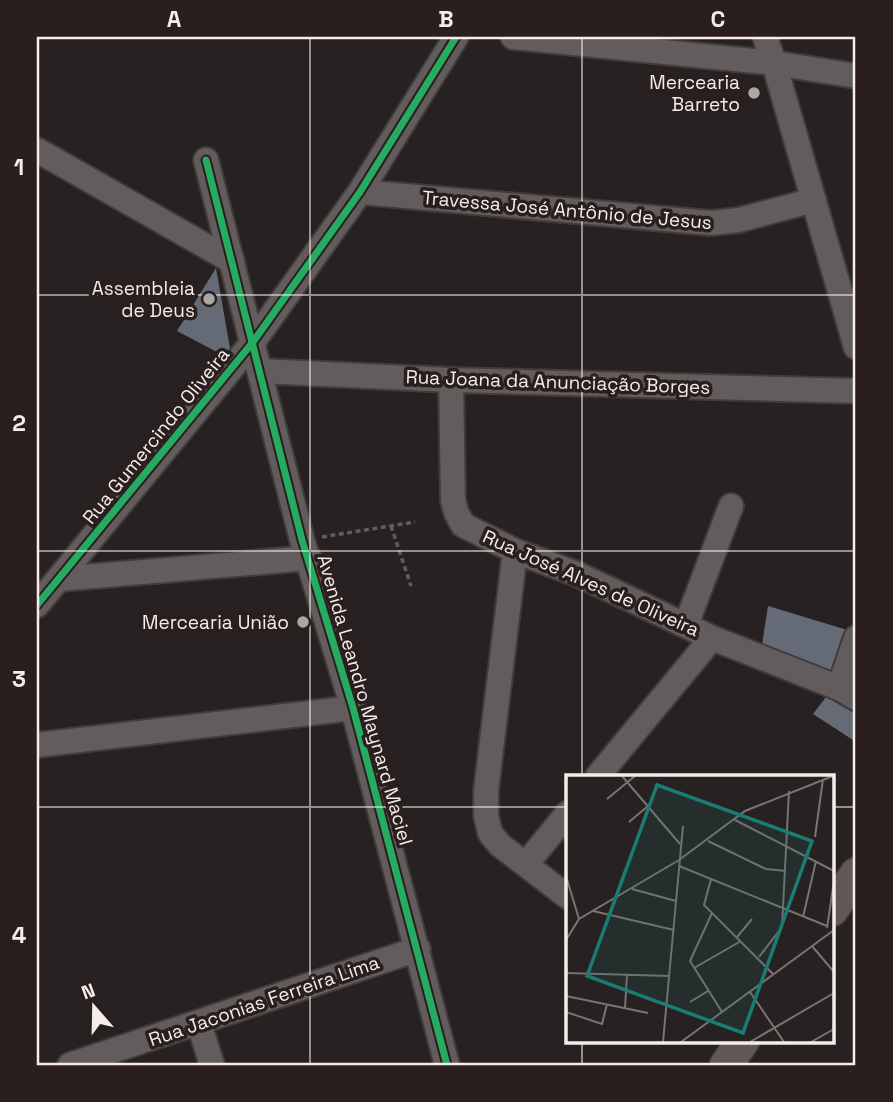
<svg xmlns="http://www.w3.org/2000/svg" width="893" height="1102" font-family="'Space Grotesk',sans-serif">
<rect width="100%" height="100%" fill="#272121"/>
<path fill="#646b76" d="M216 268 232 360 177 331Z
M768 606 854 632 836 682 761 651Z
M826 697 856 714V742L813 714Z"/>
<g fill="none" stroke-linecap="round" stroke-linejoin="round">
<g stroke="#413c3c" stroke-width="28">
<path id="minor" d="M513 37 774 63 856 76
M765 37 774 63 856 347
M37 150 232 261
M206 160 302 540 353 708 447 1065
M360 192 711 223 739 220 814 200
M260 371 451 380 856 391
M451 380 453 500 456 512 463 525 515 551 577 574 712 638 839 688 856 698
M515 551 486 791V815L490 833 500 845 568 897
M59 579 309 558
M37 605 253 342 360 192 456 37
M686 625 731 506
M839 688 856 638
M37 745 353 708
M598 776 712 638
M526 864 568 813
M199 1023 212 1065
M70 1065 418 949"/>
</g>
<g stroke="#413c3c" stroke-width="35">
<path id="major" d="M832 910 856 874
M726 1065 743 1041"/>
</g>
<path stroke="#625d5d" stroke-width="3.5" stroke-dasharray="5 3.5" stroke-linecap="butt" d="M391 526 411 586
M322 537 415 522"/>
<use href="#minor" stroke="#625d5c" stroke-width="24"/>
<use href="#major" stroke="#635858" stroke-width="32"/>
<g stroke="#2a1f1e" stroke-width="11">
<path id="cycleway" d="M206 160 302 540 353 708 447 1065
M37 605 253 342 360 192 456 37"/>
</g>
<use href="#cycleway" stroke="#26ab63" stroke-width="7"/>
</g>
<path fill="none" stroke="#f4edeb" stroke-width="2" stroke-opacity="0.55" d="M310 37V1065M582 37V776M37 295H856M37 551H856M37 807H568M832 807H856M582 1041V1065"/>
<g fill="#aca6a4" stroke="#2a1f1e" stroke-width="2.5">
<circle cx="754" cy="93" r="7"/>
<circle cx="209" cy="299" r="7"/>
<circle cx="303" cy="622" r="7"/>
</g>
<g text-anchor="middle" dominant-baseline="central" stroke-width="7" stroke-linejoin="round" paint-order="stroke">
<g font-size="19" fill="#f4edeb" stroke="#2a1f1e" text-anchor="end">
<text x="740" y="82">Mercearia<tspan x="740" dy="22">Barreto</tspan></text>
<text x="195" y="288">Assembleia<tspan x="195" dy="22">de Deus</tspan></text>
<text x="289" y="622">Mercearia União</text>
</g>
<g font-size="19" fill="#f4edeb" stroke="#2a1f1e">
<text transform="translate(567 210) rotate(5)">Travessa José Antônio de Jesus</text>
<text transform="translate(558 382) rotate(2)">Rua Joana da Anunciação Borges</text>
<text transform="translate(156 436) rotate(-51)">Rua Gumercindo Oliveira</text>
<text transform="translate(591 583) rotate(24)">Rua José Alves de Oliveira</text>
<text transform="translate(365 700) rotate(74)">Avenida Leandro Maynard Maciel</text>
<text transform="translate(264 1001) rotate(-19)">Rua Jaconias Ferreira Lima</text>
</g>
</g>
<g transform="translate(566 775)">
<rect width="268" height="268" fill="#272121"/>
<path fill="none" stroke="#797372" stroke-width="2" d="M56 1 114 69M41 24 69 1M169 45 268 96M63 47 82 31M249 62 257 4M142 66 200 94 220 96M113 91 261 151M0 101 13 144M145 104 138 130 207 199M66 114 110 126M27 136 108 155M146 138 124 186 156 237M237 142 250 86M261 153 268 106M171 162 186 144M0 165 13 144 113 85 179 36 267 1M246 171 268 197M193 182 216 152 223 16M128 193 175 166M0 198 104 201M184 217 218 267M0 221 82 238M124 227 142 216M59 233 61 200M0 237 36 249 41 229M97 267 117 51M115 267 268 155M184 267 268 218M245 267 268 254"/>
<path fill="#1a7c74" fill-opacity="0.15" stroke="#1a7c74" stroke-width="3.5" d="M91 10 246 66 177 258 21 201Z"/>
<rect width="268" height="268" fill="none" stroke="#f4edeb" stroke-width="3.5"/>
</g>
<rect width="893" height="1102" fill="none" stroke="#2a1f1e" stroke-width="77"/>
<g transform="translate(94 1007) rotate(340)" stroke="#2a1f1e" stroke-width="5" paint-order="stroke">
<path d="M0-5L12 26L0 18L-12 26Z" fill="#f4edeb"/>
<text y="-10" font-size="19" font-weight="bold" text-anchor="middle" fill="#f4edeb">N</text>
</g>
<rect x="38" y="38" width="816" height="1026" fill="none" stroke="#f4edeb" stroke-width="2.5"/>
<g font-size="23" text-anchor="middle" font-weight="bold" fill="#f4edeb">
<text x="174" y="27">A</text>
<text x="446" y="27">B</text>
<text x="718" y="27">C</text>
<text x="19" y="175">1</text>
<text x="19" y="431">2</text>
<text x="19" y="687">3</text>
<text x="19" y="943">4</text>
</g>
</svg>
